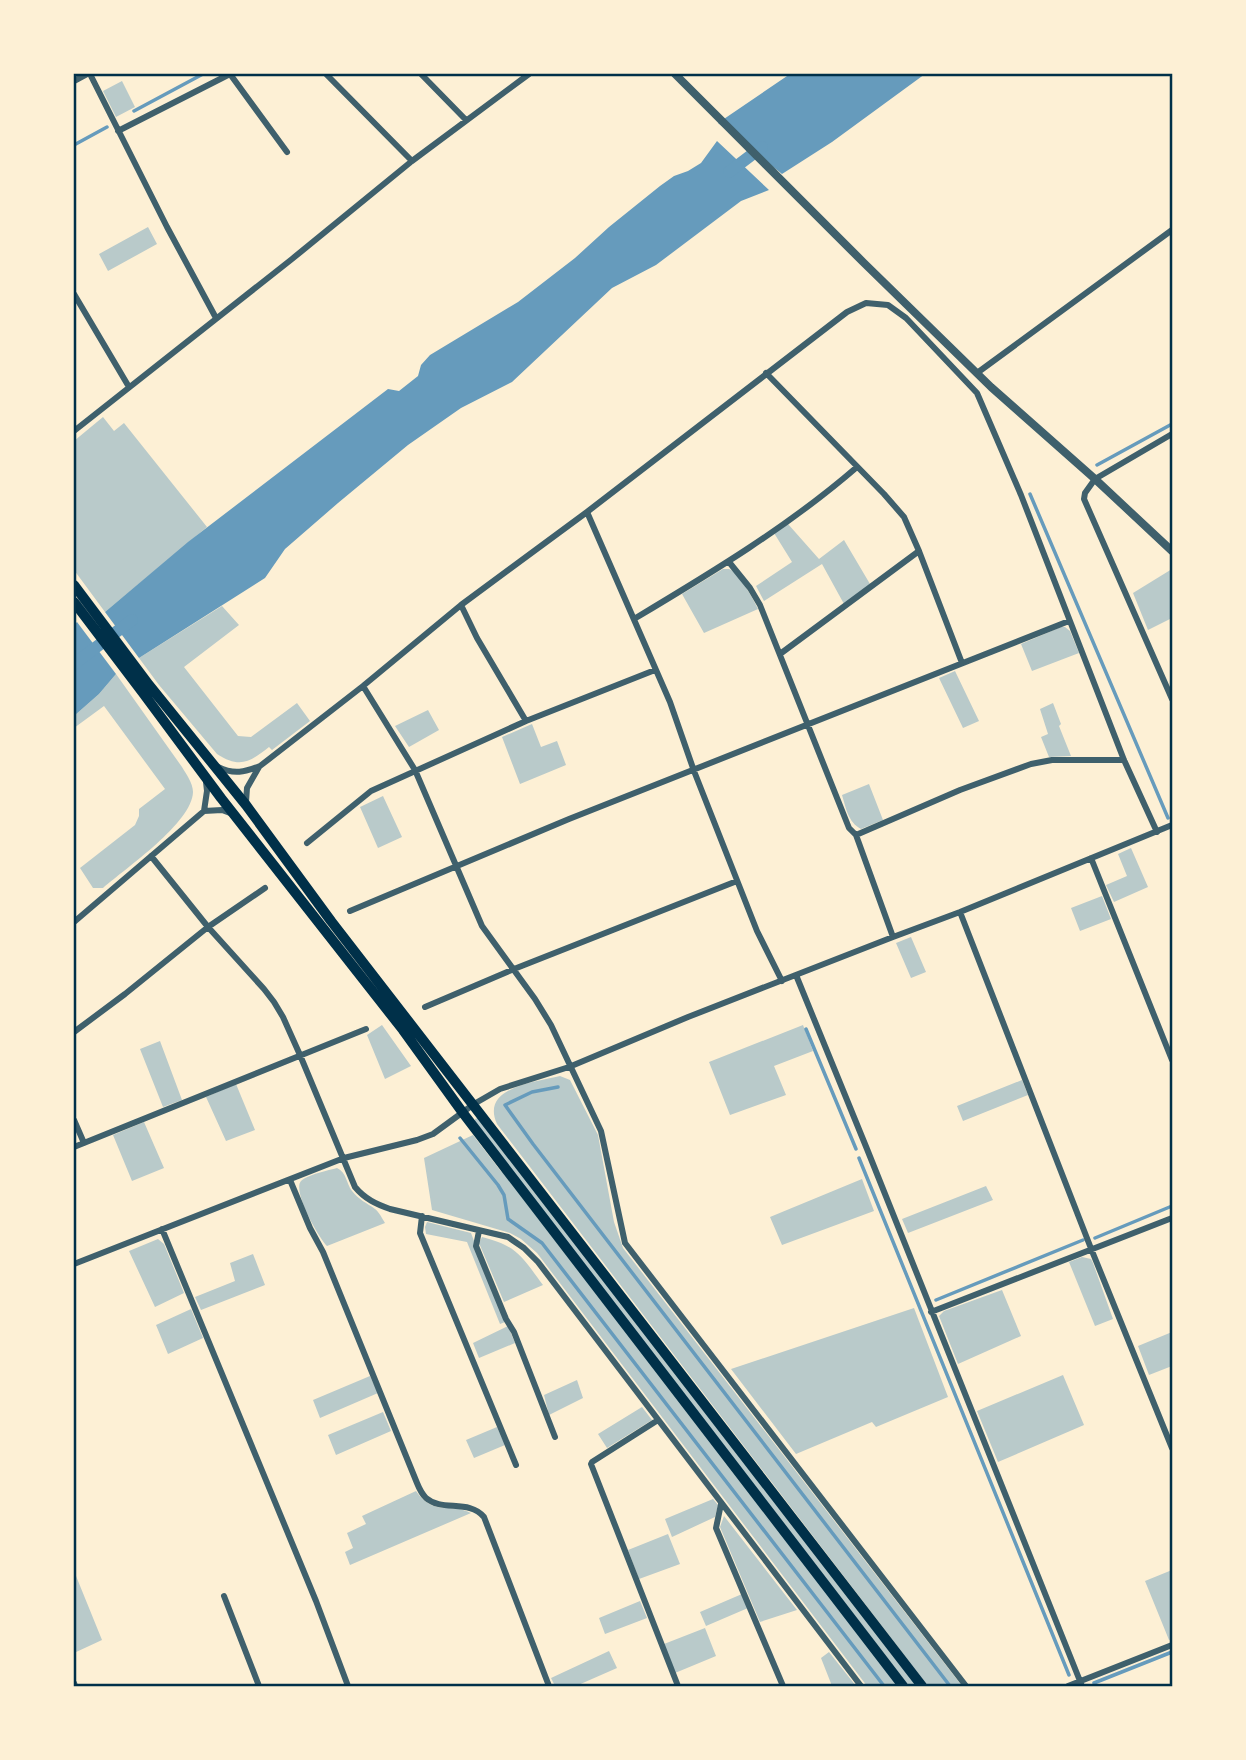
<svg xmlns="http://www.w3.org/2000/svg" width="1246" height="1760" font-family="'Roboto Condensed',sans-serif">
<rect width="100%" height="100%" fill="#fdf0d5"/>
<path fill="#b9caca" d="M122 81 135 107 116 117 103 91Z
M148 227 157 244 108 271 99 254Z
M103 417 114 431 124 423 207 527 105 612 74 570V441Z
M788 524 819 559 844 540 870 584 844 604 822 564 764 601 756 586 792 562 774 533Z
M723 569C725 569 727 569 729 569 738 571 754 600 758 609L704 633 682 594Z
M1172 569V618L1148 630 1133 593Z
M222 606 239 625 184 667 238 736 251 737 297 703 310 721 272 750 269 747C250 762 240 769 217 754L159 685 139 658Z
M1061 627H1065L1070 631 1079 653 1032 671 1021 644Z
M955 671 979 721 963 728 939 678Z
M116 674 182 767C186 774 193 783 193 792 192 823 126 868 103 888H93L80 868 135 825 139 816V809L165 789 104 706 74 728V716L99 694Z
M1053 703 1061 724 1059 726 1071 756 1049 757 1041 737 1048 734 1040 709Z
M428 710 439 730 409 747 395 726Z
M532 724 541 747 557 741 566 765 520 784 502 737Z
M869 784 883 820 861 829C848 822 846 808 842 795Z
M383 796 402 837 378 848 360 807Z
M1131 848 1148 887 1114 902 1106 885 1127 876 1118 854Z
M1102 896 1111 919 1080 931 1071 908Z
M911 937 926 972 911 978 896 943Z
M382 1025 411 1066 385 1079 367 1035Z
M803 1025 813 1051 774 1066 786 1095 730 1115 709 1062Z
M160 1041 182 1100 163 1107 140 1049Z
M560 1076 570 1080 598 1135 614 1222 623 1248 962 1686H928L497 1124C480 1087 536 1082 560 1076Z
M1022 1080 1028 1095 963 1121 957 1106Z
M236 1084 255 1130 226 1141 206 1097Z
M478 1118 919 1686H909L502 1158 475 1121V1119Z
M144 1122 164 1168 132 1181 113 1135Z
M473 1135 500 1170 504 1174 898 1686H867L537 1253 521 1239 510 1233 432 1210 424 1158Z
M337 1168C347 1173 346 1183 352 1191 359 1200 367 1203 375 1209 379 1212 382 1218 385 1223L327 1246C319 1238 292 1191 301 1181 307 1175 329 1170 337 1168Z
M862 1179 874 1211 782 1245 770 1217Z
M986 1186 993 1200 908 1233 902 1219Z
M427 1222 471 1233 505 1322 500 1324 467 1242 426 1234 425 1227Z
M482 1237C518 1246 522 1257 543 1285L504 1302 479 1243Z
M158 1239 164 1244 184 1293 155 1307 129 1251Z
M253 1254 265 1285 201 1310 195 1297 235 1281 230 1263Z
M1082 1257 1091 1259 1093 1263 1113 1319 1095 1326 1069 1262Z
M1002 1290 1021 1336 958 1364 939 1316 944 1311Z
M914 1308 948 1397 876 1427 872 1422 796 1454 731 1369Z
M191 1309 203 1338 168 1354 156 1325Z
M508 1326 515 1343 479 1358 473 1343Z
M1172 1332V1366L1149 1375 1138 1346Z
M1063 1375 1084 1425 998 1462 977 1411Z
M370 1376 378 1393 320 1418 313 1400Z
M577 1380 583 1398 549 1415 544 1395Z
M642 1407 652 1420 607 1448 598 1434Z
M383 1412 391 1431 336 1455 328 1435Z
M497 1427 505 1445 474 1458 466 1440Z
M416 1491C434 1517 449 1502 471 1513L350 1565 345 1552 353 1548 347 1533 366 1524 362 1516Z
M713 1499 718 1505 715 1517 672 1537 665 1519Z
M724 1516 797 1610 760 1622 720 1527Z
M668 1534 680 1564 639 1579 628 1550Z
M1172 1570V1639L1169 1640 1145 1581Z
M74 1571 102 1640 74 1653Z
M742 1594 748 1608 706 1626 700 1612Z
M640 1601 647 1618 605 1634 599 1618Z
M705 1628 716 1656 675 1673 664 1644Z
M609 1651 617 1668 576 1686H555L551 1678Z
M829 1652 856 1686H832L821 1658Z"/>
<path fill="#669bbc" d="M790 74H925L832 142 782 174 718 123Z
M717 141 769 190 741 201 656 265 612 288 512 382 461 408 408 445 338 503 285 549 265 578 139 658 105 612 188 542 388 389 399 391 418 376 421 365 430 355 518 302 575 258 609 227 660 186 674 176 688 171 701 163Z
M77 622 116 674 99 694 74 716V625Z"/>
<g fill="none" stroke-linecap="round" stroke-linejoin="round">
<path stroke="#669bbc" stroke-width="3.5" d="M134 111 203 74
M74 145 107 127
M1097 465 1172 424
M1030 494 1168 818
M806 1029 856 1149
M558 1087 532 1092 505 1105 533 1144 950 1686
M460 1138 498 1185 504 1195 508 1219 542 1243 884 1686
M859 1158 1069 1675
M1095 1238 1172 1206
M936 1300 1083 1240
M1094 1683 1172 1652"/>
<path stroke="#669bbc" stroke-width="12" d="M729 172 762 147
M74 664 132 620"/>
<path stroke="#3f606c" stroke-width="6" d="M90 74 167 227 216 318
M230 74 287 152
M326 74 412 161
M421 74 466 120
M74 81 87 74
M118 131 230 74
M74 294 129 387
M766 373 884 494 904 517 919 551 962 663
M977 373 1172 230
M74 431 292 259 412 161 529 74
M1172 434 1095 479 1085 493 1084 499 1172 699
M587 512 670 702 694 771 757 931 782 981
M729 562 750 588 760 605 849 828 856 835 893 937
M461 605 477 638 526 721
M634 619C711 573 789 526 857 467
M780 654 919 551
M363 686 415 770 482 926 535 999 551 1025 601 1131 625 1243 966 1686
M218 767C234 775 245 772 260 766L363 686 461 605 587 512 847 312 866 303 888 305 906 318 977 393 1021 495 1124 760 1157 832
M246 802 247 788 259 767
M204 811 207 791 206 782
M856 835 960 790 1031 764 1052 760H1124
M307 843 371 791 526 721 655 670
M151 856 208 927 264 989 274 1002 283 1017 300 1055 355 1187C365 1199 376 1204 390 1209L508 1237 524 1248 538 1262 861 1686
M1091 858 1172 1060
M350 911 569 819 1069 621
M960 912 1092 1251 1172 1448
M74 922 204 811 222 810 230 813
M796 975 867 1149 1082 1686
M425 1007 514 969 737 881
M74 1032 125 994 208 927 265 888
M74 1120 84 1143
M74 1147 366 1029
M290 1180 310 1228 323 1252 417 1483C419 1488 422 1494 426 1498 442 1512 469 1499 484 1517L549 1686
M422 1216 420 1233 516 1465
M162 1229 316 1601 348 1686
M479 1231 476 1246 506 1319 514 1332 555 1437
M74 1264 344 1158 417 1140 433 1134 474 1104 500 1089 569 1067 688 1017 893 937 960 912 1172 825
M931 1312 1172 1218
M658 1420 592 1462 591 1464 678 1686
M721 1504 716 1528 783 1686
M224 1596 259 1686
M74 1683 75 1686
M1068 1686 1172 1645"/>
<path stroke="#3f606c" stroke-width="8" d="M675 74 864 263 991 387 1095 479 1172 551"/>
<path stroke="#003049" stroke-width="10" d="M74 585 149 685 246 805 331 921 922 1686
M74 602 143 693 221 798 403 1030 463 1113 903 1686"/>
</g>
<rect width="1246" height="1760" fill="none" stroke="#fdf0d5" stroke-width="150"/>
<rect x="75" y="75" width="1096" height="1610" fill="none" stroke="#003049" stroke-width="2.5"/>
</svg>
